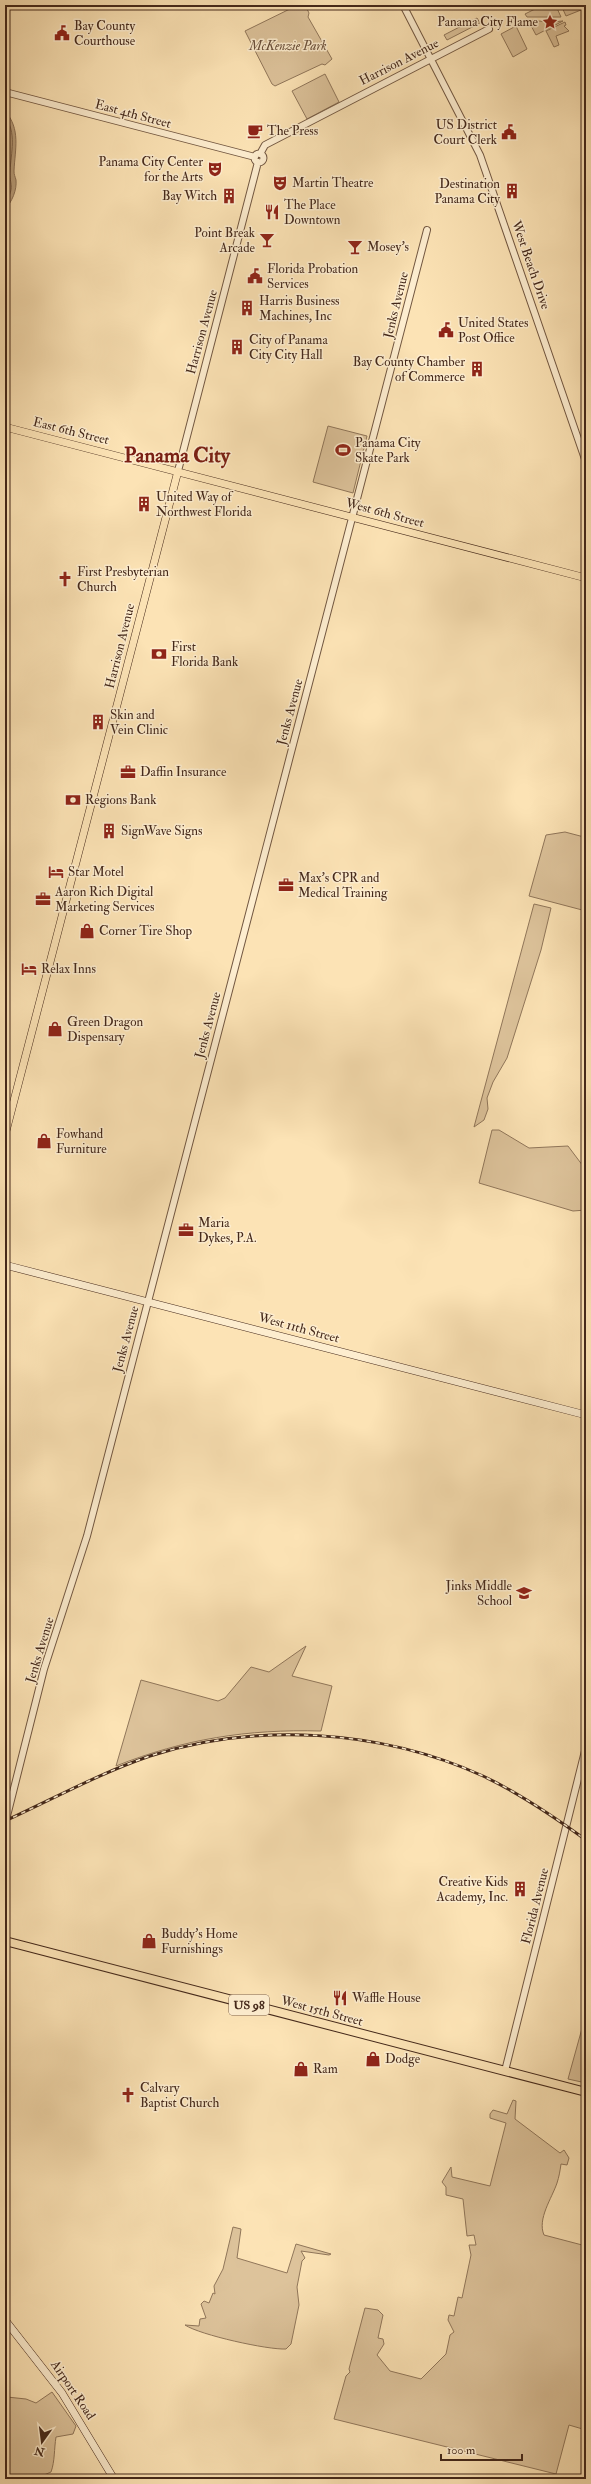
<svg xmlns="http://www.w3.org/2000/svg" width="591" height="2484" font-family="'IM FELL Double Pica',serif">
<rect width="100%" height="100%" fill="#fce3b5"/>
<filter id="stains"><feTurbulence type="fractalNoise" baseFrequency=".005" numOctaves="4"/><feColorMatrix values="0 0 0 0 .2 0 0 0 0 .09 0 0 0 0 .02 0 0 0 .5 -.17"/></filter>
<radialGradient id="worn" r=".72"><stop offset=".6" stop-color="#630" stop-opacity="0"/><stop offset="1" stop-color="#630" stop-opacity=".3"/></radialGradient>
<path fill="#ddc39b" stroke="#90765a" d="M298 5H305L309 13 308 17 332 59 325 65 322 64 275 86 272 84 245 31Z
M561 5H586V8L566 16Z
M556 6 561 17H527L525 14 539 7Z
M477 18 480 23 447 40 444 35Z
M528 20 550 22 563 21 536 35Z
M565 22 566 25 564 26 569 31 556 36 559 45 554 47 546 31Z
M516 26 527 49 513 57 501 34Z
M325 74 339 102 307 119 292 91Z
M328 426 367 436 353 493 313 482Z
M565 832 584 837 586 834V911L529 896 546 835Z
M534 904 551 908 541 950 507 1058 493 1082 487 1098 488 1109 484 1120 474 1127Z
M492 1130H499L529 1148 568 1146 586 1170V1210L573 1211 479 1183Z
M306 1646 292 1676 332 1686 321 1731C247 1729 184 1739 116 1766L141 1680 218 1701 225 1698 251 1667 269 1672Z
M586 2014V2083L568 2079Z
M513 2100 516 2101 515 2119 560 2153 564 2150 569 2158 567 2165 561 2164C560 2171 559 2177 557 2183 552 2198 537 2219 544 2235L586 2246V2430L569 2425 556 2474 334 2419 346 2376 350 2372 349 2369 365 2308 378 2310 383 2315 378 2338 383 2339 384 2344 377 2355 390 2371 421 2379 446 2354 450 2335 454 2332 448 2320 449 2315 454 2316 458 2297 462 2298 471 2255 469 2245H476L474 2235 467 2236 463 2199 446 2195V2187L442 2182 451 2167 452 2177 490 2186 506 2123 490 2118V2114L493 2110 507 2114Z
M233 2227 241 2229 237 2258 287 2273 296 2244 331 2254 329 2255 301 2251 305 2258 302 2261 297 2287 299 2305 291 2344 286 2349C268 2350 200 2335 185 2325L199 2326 200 2319 206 2318 201 2304 204 2301 209 2303 213 2293 215 2294 214 2286 223 2269Z
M5 2392 7 2397 26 2399 36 2403 52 2392 76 2426 73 2434 56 2437C54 2449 55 2461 51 2472L44 2475V2479H5Z"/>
<path fill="#bda380" stroke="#8d7257" d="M5 111C21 129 15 149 14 171 14 175 15 176 16 180 17 190 12 202 5 209Z"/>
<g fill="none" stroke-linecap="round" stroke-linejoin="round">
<path stroke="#80664d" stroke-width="1" d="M5 117C17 132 11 153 10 171 9 185 16 186 5 203
M5 127 8 138 5 169"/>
<g stroke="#725741" stroke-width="8">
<path id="tertiary" d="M403 5 480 155 586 462
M5 92 255 157
M254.5 158a4.5 4.5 0 1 1 9 0a4.5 4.5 0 1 1-9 0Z
M260 154 265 145 489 29
M178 471 258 162
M5 1824 44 1669 87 1536 427 230
M505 2071 586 1747"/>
</g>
<g stroke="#44281a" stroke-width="8">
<path id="secondary" d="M5 1265 586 1415
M5 2320 62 2393 114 2479"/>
</g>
<g stroke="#44281a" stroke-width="8">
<path id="primary" d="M5 427 586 578
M5 1135 178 471"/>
</g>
<g stroke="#44281a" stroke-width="10">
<path id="trunk" d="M5 1941 586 2092"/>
</g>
<use href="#tertiary" stroke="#fdedcf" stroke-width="6"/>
<use href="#secondary" stroke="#fdedcf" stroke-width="7"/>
<use href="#primary" stroke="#fce3b5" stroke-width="7"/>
<use href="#trunk" stroke="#fce3b5" stroke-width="8"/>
<g stroke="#44281a" stroke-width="3">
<path id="rail" d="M5 1821C53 1799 100 1773 150 1756 257 1722 380 1729 483 1776 519 1793 553 1816 586 1840"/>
</g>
<use href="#rail" stroke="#fdedcf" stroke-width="1.5" stroke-dasharray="4.5" stroke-linecap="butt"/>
</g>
<defs>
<g id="sight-bare" transform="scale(1.2)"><path d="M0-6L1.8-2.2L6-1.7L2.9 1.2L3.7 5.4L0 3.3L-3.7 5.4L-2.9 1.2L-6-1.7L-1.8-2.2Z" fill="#8f2418" stroke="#fdedcf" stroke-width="2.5" paint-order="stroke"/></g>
<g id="civic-bare" transform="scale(1.2)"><path d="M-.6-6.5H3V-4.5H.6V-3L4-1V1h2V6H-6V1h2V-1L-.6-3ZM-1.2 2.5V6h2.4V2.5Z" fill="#8f2418" stroke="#fdedcf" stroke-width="2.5" paint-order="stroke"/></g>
<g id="cafe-bare" transform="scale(1.2)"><path d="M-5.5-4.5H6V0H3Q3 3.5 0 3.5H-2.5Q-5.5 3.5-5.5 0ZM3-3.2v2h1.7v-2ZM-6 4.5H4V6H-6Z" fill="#8f2418" stroke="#fdedcf" stroke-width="2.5" paint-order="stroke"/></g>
<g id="theatre-bare" transform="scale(1.2)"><path d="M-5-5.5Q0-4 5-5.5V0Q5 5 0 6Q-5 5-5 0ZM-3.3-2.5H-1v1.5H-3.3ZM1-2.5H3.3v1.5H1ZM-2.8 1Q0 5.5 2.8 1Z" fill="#8f2418" stroke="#fdedcf" stroke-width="2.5" paint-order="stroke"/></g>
<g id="building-bare" transform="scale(1.2)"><path d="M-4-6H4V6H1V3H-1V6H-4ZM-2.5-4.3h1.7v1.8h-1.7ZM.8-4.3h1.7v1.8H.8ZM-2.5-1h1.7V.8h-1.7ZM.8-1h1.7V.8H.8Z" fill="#8f2418" stroke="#fdedcf" stroke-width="2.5" paint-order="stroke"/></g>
<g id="restaurant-bare" transform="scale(1.2)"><path d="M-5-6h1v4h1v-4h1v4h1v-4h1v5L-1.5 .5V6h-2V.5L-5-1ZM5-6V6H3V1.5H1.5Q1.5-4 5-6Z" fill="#8f2418" stroke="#fdedcf" stroke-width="2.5" paint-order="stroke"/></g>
<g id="bar-bare" transform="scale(1.2)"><path d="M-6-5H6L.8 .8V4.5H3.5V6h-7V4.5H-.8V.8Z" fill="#8f2418" stroke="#fdedcf" stroke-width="2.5" paint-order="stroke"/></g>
<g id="stadium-bare" transform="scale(1.2)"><path d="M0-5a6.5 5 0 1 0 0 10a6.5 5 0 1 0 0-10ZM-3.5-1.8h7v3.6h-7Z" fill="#8f2418" stroke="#fdedcf" stroke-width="2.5" paint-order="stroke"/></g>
<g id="church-bare" transform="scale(1.2)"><path d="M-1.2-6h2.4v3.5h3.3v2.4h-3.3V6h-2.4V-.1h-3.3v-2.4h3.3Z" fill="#8f2418" stroke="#fdedcf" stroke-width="2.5" paint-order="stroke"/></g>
<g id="bank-bare" transform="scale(1.2)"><path d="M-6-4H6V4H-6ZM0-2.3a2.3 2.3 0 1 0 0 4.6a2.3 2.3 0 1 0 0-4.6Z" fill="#8f2418" stroke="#fdedcf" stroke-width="2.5" paint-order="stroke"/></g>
<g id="office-bare" transform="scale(1.2)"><path d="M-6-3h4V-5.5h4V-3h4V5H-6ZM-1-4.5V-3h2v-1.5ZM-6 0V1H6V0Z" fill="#8f2418" stroke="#fdedcf" stroke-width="2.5" paint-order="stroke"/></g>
<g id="hotel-bare" transform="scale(1.2)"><path d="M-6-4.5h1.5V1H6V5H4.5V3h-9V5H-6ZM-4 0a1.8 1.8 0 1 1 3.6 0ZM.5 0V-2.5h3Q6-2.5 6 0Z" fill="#8f2418" stroke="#fdedcf" stroke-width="2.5" paint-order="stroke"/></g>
<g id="shop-bare" transform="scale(1.2)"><path d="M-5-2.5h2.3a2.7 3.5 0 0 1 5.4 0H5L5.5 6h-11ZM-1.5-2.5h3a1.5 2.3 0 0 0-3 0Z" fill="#8f2418" stroke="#fdedcf" stroke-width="2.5" paint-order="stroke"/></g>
<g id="school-bare" transform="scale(1.2)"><path d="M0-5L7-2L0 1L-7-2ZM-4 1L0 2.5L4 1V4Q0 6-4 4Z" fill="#8f2418" stroke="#fdedcf" stroke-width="2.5" paint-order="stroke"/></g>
</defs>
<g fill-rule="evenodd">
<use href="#sight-bare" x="550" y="22"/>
<use href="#civic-bare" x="62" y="33"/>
<use href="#cafe-bare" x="255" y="131"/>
<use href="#civic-bare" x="509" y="132"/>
<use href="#theatre-bare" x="215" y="169"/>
<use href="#theatre-bare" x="280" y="183"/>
<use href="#building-bare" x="512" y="191"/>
<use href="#building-bare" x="229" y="196"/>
<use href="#restaurant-bare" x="272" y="212"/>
<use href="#bar-bare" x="267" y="240"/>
<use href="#bar-bare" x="355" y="247"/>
<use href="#civic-bare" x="255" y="276"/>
<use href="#building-bare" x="247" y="308"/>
<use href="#civic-bare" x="446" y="330"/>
<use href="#building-bare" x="237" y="347"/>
<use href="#building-bare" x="477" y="369"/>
<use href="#stadium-bare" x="343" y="450"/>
<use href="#building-bare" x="144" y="504"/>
<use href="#church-bare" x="65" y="579"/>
<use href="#bank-bare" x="159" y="654"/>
<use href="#building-bare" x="98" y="722"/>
<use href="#office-bare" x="128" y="772"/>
<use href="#bank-bare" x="73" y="800"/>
<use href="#building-bare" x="109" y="831"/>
<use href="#hotel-bare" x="56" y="872"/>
<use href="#office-bare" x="286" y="885"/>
<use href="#office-bare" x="43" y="899"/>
<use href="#shop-bare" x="87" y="931"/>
<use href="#hotel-bare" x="29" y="969"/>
<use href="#shop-bare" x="55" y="1029"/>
<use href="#shop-bare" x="44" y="1141"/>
<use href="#office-bare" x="186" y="1230"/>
<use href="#school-bare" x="524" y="1593"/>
<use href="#building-bare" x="520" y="1889"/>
<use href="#shop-bare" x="149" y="1941"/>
<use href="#restaurant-bare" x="340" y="1998"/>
<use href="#shop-bare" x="373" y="2059"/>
<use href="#shop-bare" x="301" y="2069"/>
<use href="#church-bare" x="128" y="2095"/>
</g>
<g text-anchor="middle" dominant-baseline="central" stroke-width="3" stroke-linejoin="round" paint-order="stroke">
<rect fill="#fdedcf" stroke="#7c6350" stroke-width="1" x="229" y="1995" width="40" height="20" rx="3"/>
<g font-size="12" font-weight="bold" fill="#44281a">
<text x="249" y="2005">US 98</text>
</g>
<g font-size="13" fill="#44281a" stroke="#fdedcf" text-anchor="start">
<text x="538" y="22" text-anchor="end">Panama City Flame</text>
<text x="74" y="26">Bay County<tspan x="74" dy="15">Courthouse</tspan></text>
<text x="497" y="125" text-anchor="end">US District<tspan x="497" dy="15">Court Clerk</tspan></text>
<text x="267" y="131">The Press</text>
<text x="203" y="162" text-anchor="end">Panama City Center<tspan x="203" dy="15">for the Arts</tspan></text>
<text x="292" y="183">Martin Theatre</text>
<text x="500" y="184" text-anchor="end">Destination<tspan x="500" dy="15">Panama City</tspan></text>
<text x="217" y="196" text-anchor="end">Bay Witch</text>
<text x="284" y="205">The Place<tspan x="284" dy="15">Downtown</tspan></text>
<text x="255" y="233" text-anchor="end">Point Break<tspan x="255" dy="15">Arcade</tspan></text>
<text x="367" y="247">Mosey's</text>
<text x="267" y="269">Florida Probation<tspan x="267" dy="15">Services</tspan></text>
<text x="259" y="301">Harris Business<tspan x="259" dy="15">Machines, Inc</tspan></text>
<text x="458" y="323">United States<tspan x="458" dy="15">Post Office</tspan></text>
<text x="249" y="340">City of Panama<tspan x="249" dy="15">City City Hall</tspan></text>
<text x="465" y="362" text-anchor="end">Bay County Chamber<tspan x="465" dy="15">of Commerce</tspan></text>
<text x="355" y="443">Panama City<tspan x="355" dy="15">Skate Park</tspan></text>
<text x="156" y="497">United Way of<tspan x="156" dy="15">Northwest Florida</tspan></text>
<text x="77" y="572">First Presbyterian<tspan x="77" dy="15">Church</tspan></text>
<text x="171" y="647">First<tspan x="171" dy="15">Florida Bank</tspan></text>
<text x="110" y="715">Skin and<tspan x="110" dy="15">Vein Clinic</tspan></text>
<text x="140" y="772">Daffin Insurance</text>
<text x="85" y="800">Regions Bank</text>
<text x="121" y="831">SignWave Signs</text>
<text x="68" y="872">Star Motel</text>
<text x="298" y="878">Max's CPR and<tspan x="298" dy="15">Medical Training</tspan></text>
<text x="55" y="892">Aaron Rich Digital<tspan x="55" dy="15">Marketing Services</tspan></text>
<text x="99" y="931">Corner Tire Shop</text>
<text x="41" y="969">Relax Inns</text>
<text x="67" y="1022">Green Dragon<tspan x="67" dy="15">Dispensary</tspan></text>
<text x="56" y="1134">Fowhand<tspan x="56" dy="15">Furniture</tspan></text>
<text x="198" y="1223">Maria<tspan x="198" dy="15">Dykes, P.A.</tspan></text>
<text x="512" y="1586" text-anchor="end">Jinks Middle<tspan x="512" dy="15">School</tspan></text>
<text x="508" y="1882" text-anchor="end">Creative Kids<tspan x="508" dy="15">Academy, Inc.</tspan></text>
<text x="161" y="1934">Buddy's Home<tspan x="161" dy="15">Furnishings</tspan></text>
<text x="352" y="1998">Waffle House</text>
<text x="385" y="2059">Dodge</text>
<text x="313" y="2069">Ram</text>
<text x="140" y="2088">Calvary<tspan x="140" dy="15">Baptist Church</tspan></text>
</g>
<g font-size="13" font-style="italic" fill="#6a4f3a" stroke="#fdedcf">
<text x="288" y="46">McKenzie Park</text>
</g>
<g font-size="13" fill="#44281a" stroke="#fdedcf">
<text transform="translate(399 62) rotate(-27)">Harrison Avenue</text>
<text transform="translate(133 114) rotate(15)">East 4th Street</text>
<text transform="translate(531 265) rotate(71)">West Beach Drive</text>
<text transform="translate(396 305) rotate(-76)">Jenks Avenue</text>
<text transform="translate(202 332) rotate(-75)">Harrison Avenue</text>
<text transform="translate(71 431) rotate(14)">East 6th Street</text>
<text transform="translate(385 513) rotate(15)">West 6th Street</text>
<text transform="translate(120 646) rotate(-76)">Harrison Avenue</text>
<text transform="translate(290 712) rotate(-75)">Jenks Avenue</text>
<text transform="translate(208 1025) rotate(-75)">Jenks Avenue</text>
<text transform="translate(299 1328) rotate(15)">West 11th Street</text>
<text transform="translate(126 1339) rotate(-75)">Jenks Avenue</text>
<text transform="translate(40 1650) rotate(-73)">Jenks Avenue</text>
<text transform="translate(535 1906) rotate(-76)">Florida Avenue</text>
<text transform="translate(322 2011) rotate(15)">West 15th Street</text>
<text transform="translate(73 2390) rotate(56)">Airport Road</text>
</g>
<g font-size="21" font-weight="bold" fill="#7a1f14" stroke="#fdedcf">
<text x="177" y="455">Panama City</text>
</g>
</g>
<rect width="591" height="2484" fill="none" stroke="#fce3b5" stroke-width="20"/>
<rect x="6" y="6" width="579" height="2472" fill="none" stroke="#44281a" stroke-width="2"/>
<rect x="10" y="10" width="571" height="2464" fill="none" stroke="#44281a"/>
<g transform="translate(42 2442) rotate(194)" stroke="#fdedcf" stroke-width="3" paint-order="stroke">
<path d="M0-3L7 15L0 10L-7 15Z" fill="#44281a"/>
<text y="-6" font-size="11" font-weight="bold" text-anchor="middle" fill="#44281a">N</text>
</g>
<path d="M441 2454v6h81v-6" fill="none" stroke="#44281a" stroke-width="2"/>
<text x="447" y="2454" font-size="12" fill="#44281a" stroke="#fdedcf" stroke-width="3" paint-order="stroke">100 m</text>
<rect width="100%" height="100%" filter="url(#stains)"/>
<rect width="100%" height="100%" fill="url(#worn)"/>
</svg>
